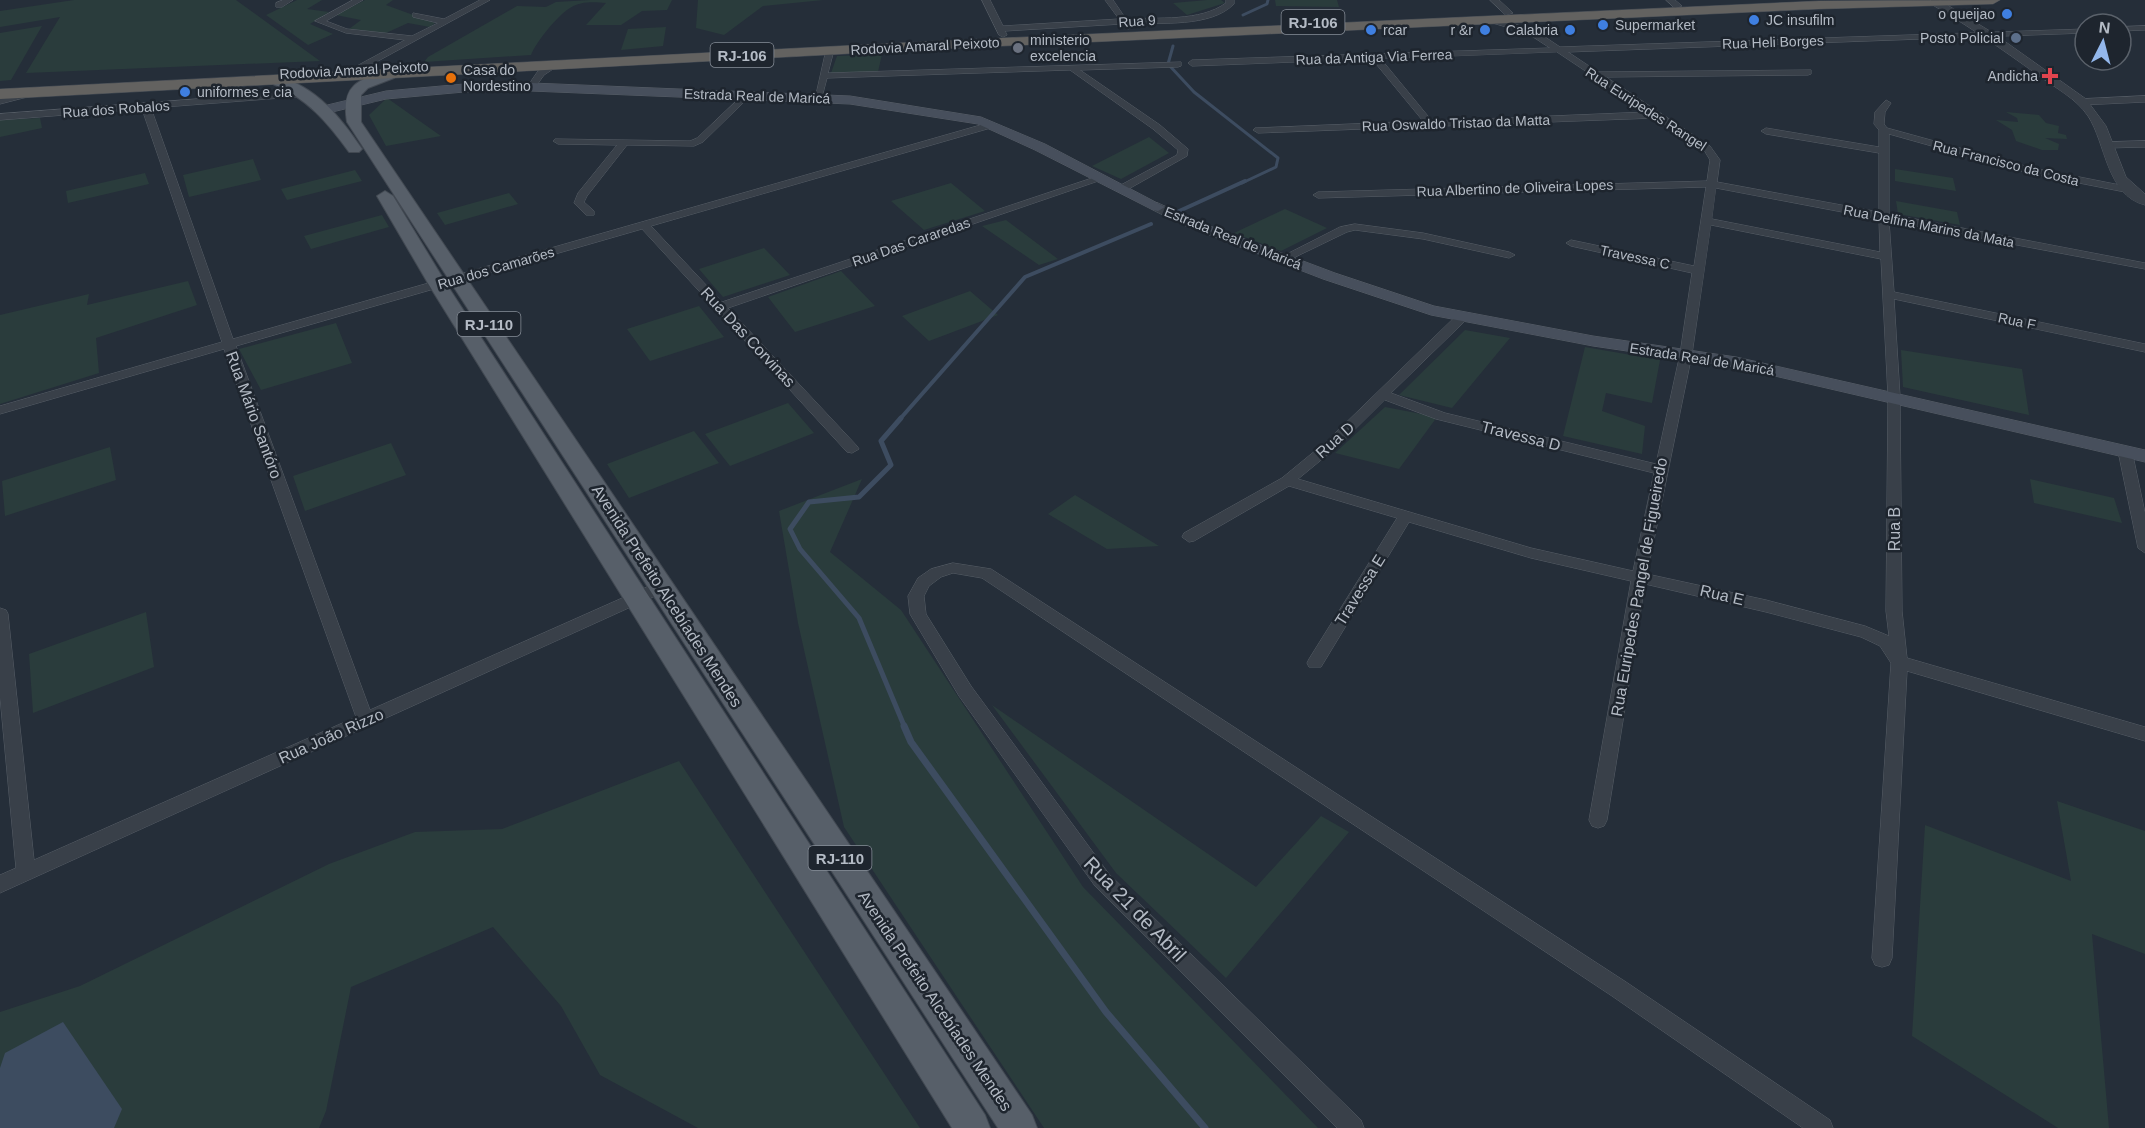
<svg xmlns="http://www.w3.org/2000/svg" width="2145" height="1128" font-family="Helvetica,sans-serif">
<rect width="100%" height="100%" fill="#252e39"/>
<path fill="#2a3c3c" d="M74 0H236L320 61 26 73 60 17 0 27V11Z
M297 0H322L307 9 329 12 310 24 333 34 308 45 266 15Z
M365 0H393L386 5 435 23 430 27 408 23 386 33 349 29 361 20 336 15Z
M590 0H672L667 10 642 11 621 25H586L606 3C595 2 580 1 570 8 558 15 536 42 531 55L424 62 428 57 517 6 546 7 556 2Z
M698 0H823L763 6 724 35 696 28Z
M1207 0H1221L1225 3 1187 15 1173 3Z
M1275 0H1337L1339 7 1276 6Z
M42 26 11 80 0 81V33Z
M666 27 663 46 621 50 628 29Z
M882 54 878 72 831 73 837 56Z
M387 98 441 136 386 146 369 115Z
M2006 112 2039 115 2046 123 2059 126 2058 133 2066 135 2067 139 2045 138 2059 144 2058 150H2042L2016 141 2012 130 1996 120 2018 122 2017 118Z
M40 118 42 128 0 137V120Z
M1149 137 1169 153 1121 179 1092 166Z
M253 159 261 180 189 197 183 175Z
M1895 169 1953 178 1956 191 1895 181Z
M355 170 362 181 287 200 281 189Z
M145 173 149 184 68 203 66 191Z
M951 183 985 211 924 230 891 201Z
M509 193 518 204 445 225 437 213Z
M1896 201 1957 212 1960 225 1898 214Z
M1285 209 1327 228 1281 251 1234 233Z
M382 215 389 227 311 249 304 236Z
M1006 220 1058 259 1039 265 982 226Z
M764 248 790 275 723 297 699 269Z
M841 271 875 306 795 332 768 297Z
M188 281 197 305 96 338 99 373 0 404V315L89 294 87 305Z
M970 291 998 315 929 341 902 316Z
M699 306 724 337 650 361 627 329Z
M336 323 352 363 261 390 239 349Z
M1465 330 1510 338 1452 408 1399 395Z
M1585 347 1660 360 1652 403 1606 393 1602 411 1645 426 1642 454 1563 436Z
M1901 350 2022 369 2029 415 1903 387Z
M788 403 814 433 730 466 705 434Z
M1385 407 1437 417 1399 469 1335 453Z
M694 431 719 463 629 498 607 464Z
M391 443 406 475 305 511 293 476Z
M110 447 116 480 5 516 2 481Z
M862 479 830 552 901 610 1083 887 1318 1128H1044L844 827 798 623 779 511Z
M2030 479 2114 498 2122 523 2034 503Z
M1075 495 1159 546 1107 549 1048 514Z
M146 612 154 667 33 713 29 654Z
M992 705 1256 887 1321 816 1349 832 1226 978 1116 873Z
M679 761 920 1128H698L600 1075 561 1006 493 927 351 987 326 1111 319 1128H0V1012L80 986 329 864 415 832 502 829Z
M2057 801 2145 831V954L2092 934 2109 1128H2058L1912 1036 1925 825 2071 881Z"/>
<path fill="#3d4c60" d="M63 1022 122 1109 114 1128H0V1068L5 1053Z"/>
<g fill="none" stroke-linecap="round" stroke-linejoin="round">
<path stroke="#3d4c60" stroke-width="3" d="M1243 15 1267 4 1268 0
M1173 46 1168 64 1194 92 1278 158 1276 167 1242 183"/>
<path stroke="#3d4c60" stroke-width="4" d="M1177 212 1245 181
M900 419 1025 277 1151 224"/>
<path stroke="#3d4c60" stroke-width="5" d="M901 418 881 441 891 465 859 497 809 502 790 529 800 549 859 618 905 728"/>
<path stroke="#3d4c60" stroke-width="7" d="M904 726 911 742 1106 1012 1205 1128"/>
<g stroke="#575e67" stroke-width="1">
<path id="minor" d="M283 0H293L282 7H276V3Z
M353 0H363L326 21 347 29 412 36 438 23 413 17V13L444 19 480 0H490L356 73 353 72V68L405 40 346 33 315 21Z
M982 0H990L1003 26 1119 19 1105 0H1113L1126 19C1158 17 1200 22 1226 3V0H1234V4C1210 28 1161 22 1130 24L1132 27 1128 29 1122 24 1005 31 1007 35 1003 37 999 35Z
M1490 0H1499L1513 13 1506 15Z
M1666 0H1675L1682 6 1675 8Z
M1492 18 1533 29 1560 47 2085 29V33L1568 52 1598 72 1811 70V74L1808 75 1606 77 1710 146 1720 160 1717 182 1879 212V153L1766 134 1761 131 1766 128 1879 147V130L1874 124 1875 112 1886 100 1891 103 1885 112 1884 124 1887 128 2029 167 2130 187 2135 190 2130 193 2028 173 1889 134V214L2145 263V269L1889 221 1894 292 2145 344V352L1894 299 1900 396 1902 611 1907 658 2145 727V741L1907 671 1892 958 1889 965 1882 967 1875 965 1872 958 1891 663 1880 646 1861 637 1766 612 1645 584 1607 820 1604 826 1598 828 1592 826 1589 820 1631 581 1531 558 1409 522 1321 667H1309L1307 663 1309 659 1397 518 1289 486 1194 541 1189 542 1182 537 1184 533 1282 478 1327 441 1458 314H1466V320L1391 393 1445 413 1656 464 1680 354 1692 273 1571 246 1566 243 1571 240 1694 266 1706 187 1318 198 1313 195 1318 192 1707 181 1710 160 1704 150 1655 118 1258 133 1253 130 1255 128 1423 121 1372 59 1192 66 1188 63 1192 60 1550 48 1527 33 1489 22 1488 20ZM1557 52 1647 112 1432 121 1381 59ZM1716 188 1879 219 1880 252 1712 219ZM1711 225 1881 259 1888 396 1886 611 1889 636 1865 626 1766 600 1647 574 1692 354ZM1385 400 1436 419 1654 473 1633 571 1531 548 1298 479 1337 447Z
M2145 26V30L2121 31V27Z
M830 47 834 50 828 73 1181 62V66L1178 67 1080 70 1160 125 1188 149 1187 156 1125 191H1117V187L1177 155 1178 150 1153 129 1070 70 827 78 822 97 815 99 826 50Z
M552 63 559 65 544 75 534 89H528L527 87 538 71Z
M28 91 31 92V96L0 104V98Z
M304 91 307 92V96L151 108 233 339 991 122 994 123V127L651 226 722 302 1098 176 1107 178 728 308 857 446 859 449 852 453 847 452 642 229 236 346 370 710 656 583H666L669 587 666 591 0 893V875L16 868 0 697V608L6 610 8 614 34 860 356 717 224 349 0 414V406L222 342 142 109 0 120V114Z
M745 93 749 96 748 98 703 142 694 146 627 145 587 196 584 202 594 211V215H586L574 203 578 193 617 145 558 144 553 141 555 139 690 141 697 138Z
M2145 96V102L2081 105 2076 102 2081 99Z
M2145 141V147L2107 148 2102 145 2107 142Z
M1355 224 1423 233 1509 252 1515 255 1509 258 1423 239 1355 230 1347 232 1287 261H1279L1277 259 1340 227Z
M2125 447 2132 451 2145 513V553L2138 548 2118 451Z
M953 563 991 569 1626 982 1830 1120 1833 1128H1803L1612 996 982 578 953 573 941 577 929 586 924 596 926 614 971 686 1109 874 1361 1120 1364 1128H1337L1095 886 959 696 910 614 908 596 918 578 931 569Z"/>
</g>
<g stroke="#575e67" stroke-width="1">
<path id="tertiary" d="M1931 0H1939L1993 33 2086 99 2106 126 2126 177 2145 194V205C2106 195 2106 143 2088 116 2076 98 2055 88 2038 75 2003 50 1969 26 1931 4Z
M1158 203 1191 218 1193 221 1191 224H1181L1153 210V204Z"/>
</g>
<g stroke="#575e67" stroke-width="1">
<path id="secondary" d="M531 83 850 96 981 117 1045 144 1165 207 1158 211 1153 210 1035 150 978 124 850 104 531 91 464 92 386 99 324 114 318 110 319 107 386 91 464 84Z
M1186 217 1335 273 1434 306 1593 336 1736 357 2145 450V462L1736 367 1593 346 1431 315 1323 279 1181 224 1179 221 1181 218Z"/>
</g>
<g stroke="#424952" stroke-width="2">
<path id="primary" d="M389 71 396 75 394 78 368 88 361 95V122L1032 1115 1037 1128H998L347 122C341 86 357 79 389 71Z
M278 77C316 86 341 118 362 149L359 152H349C328 123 307 98 273 84V78Z
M385 191 393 196 447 285 985 1115 990 1128H952L429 285 377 196Z"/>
</g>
<g stroke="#444b54" stroke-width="1">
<path id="trunk" d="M2000 0 1993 4 1819 9 937 49 0 99V89L937 41 1819 1Z"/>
</g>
<use href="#minor" fill="#394049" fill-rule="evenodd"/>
<use href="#tertiary" fill="#394049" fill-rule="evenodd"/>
<use href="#secondary" fill="#474f5c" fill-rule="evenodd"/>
<use href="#primary" fill="#575f69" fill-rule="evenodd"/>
<use href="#trunk" fill="#636260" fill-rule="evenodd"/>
</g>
<g fill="#3f7fe0" stroke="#1e252e" stroke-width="2">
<circle cx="2007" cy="14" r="6"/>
<circle cx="1754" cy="20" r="6"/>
<circle cx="1603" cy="25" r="6"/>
<circle cx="1371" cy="30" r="6"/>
<circle cx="1485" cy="30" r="6"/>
<circle cx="1570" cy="30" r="6"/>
<circle cx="185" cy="92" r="6"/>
</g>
<circle fill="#5c6f8a" stroke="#1e252e" stroke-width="2" cx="2016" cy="38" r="6"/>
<circle fill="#6b7280" stroke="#1e252e" stroke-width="2" cx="1018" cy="48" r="6"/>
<path fill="#e0444e" stroke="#1e252e" stroke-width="2" d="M2047 67h6v6h6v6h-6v6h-6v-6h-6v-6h6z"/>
<circle fill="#e8710a" stroke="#1e252e" stroke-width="2" cx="451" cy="78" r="6"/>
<g text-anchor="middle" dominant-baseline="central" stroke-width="5" stroke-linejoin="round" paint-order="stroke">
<g font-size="14" fill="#b4bbc5" stroke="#1e252e" text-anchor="start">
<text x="1995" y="14" text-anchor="end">o queijao</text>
<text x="1766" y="20">JC insufilm</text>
<text x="1615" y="25">Supermarket</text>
<text x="1383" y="30">rcar</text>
<text x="1473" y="30" text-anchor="end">r &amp;r</text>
<text x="1558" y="30" text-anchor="end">Calabria</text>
<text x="2004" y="38" text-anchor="end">Posto Policial</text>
<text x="1030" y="40">ministerio<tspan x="1030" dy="16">excelencia</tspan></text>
<text x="463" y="70">Casa do<tspan x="463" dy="16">Nordestino</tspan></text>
<text x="2038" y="76" text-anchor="end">Andicha</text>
<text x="197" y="92">uniformes e cia</text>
</g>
<g font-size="14" fill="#b4bbc5" stroke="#1e252e">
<text transform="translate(1137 21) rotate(-4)">Rua 9</text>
<text transform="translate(1773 42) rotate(-2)">Rua Heli Borges</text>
<text transform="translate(925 46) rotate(-3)">Rodovia Amaral Peixoto</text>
<text transform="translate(1374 57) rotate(-2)">Rua da Antiga Via Ferrea</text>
<text transform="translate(354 70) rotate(-3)">Rodovia Amaral Peixoto</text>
<text transform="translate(757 96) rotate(2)">Estrada Real de Maricá</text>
<text transform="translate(116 109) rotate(-4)">Rua dos Robalos</text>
<text transform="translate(1646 109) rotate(33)">Rua Euripedes Rangel</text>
<text transform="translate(1456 123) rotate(-2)">Rua Oswaldo Tristao da Matta</text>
<text transform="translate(2006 163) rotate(14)">Rua Francisco da Costa</text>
<text transform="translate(1515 188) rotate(-2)">Rua Albertino de Oliveira Lopes</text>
<text transform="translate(1929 226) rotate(11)">Rua Delfina Marins da Mata</text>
<text transform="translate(1233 238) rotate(22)">Estrada Real de Maricá</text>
<text transform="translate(911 242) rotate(-19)">Rua Das Cararedas</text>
<text transform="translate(1635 257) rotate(12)">Travessa C</text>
<text transform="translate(496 268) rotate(-16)">Rua dos Camarões</text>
<text transform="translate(2017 321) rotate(12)">Rua F</text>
<text transform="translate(1702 359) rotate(9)">Estrada Real de Maricá</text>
</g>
<g fill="#1e252e" stroke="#878e98" stroke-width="1.5">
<rect x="1281.5" y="10" width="63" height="24" rx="4.5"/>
<rect x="710.5" y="43" width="63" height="24" rx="4.5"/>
<rect x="457.5" y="312" width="63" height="24" rx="4.5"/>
<rect x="808.5" y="846" width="63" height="24" rx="4.5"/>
</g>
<g font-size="15" font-weight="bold" fill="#b4bbc5">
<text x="1313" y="22">RJ-106</text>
<text x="742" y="55">RJ-106</text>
<text x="489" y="324">RJ-110</text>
<text x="840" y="858">RJ-110</text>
</g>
<g font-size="16" fill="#b4bbc5" stroke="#1e252e">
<text transform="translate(748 337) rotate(47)">Rua Das Corvinas</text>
<text transform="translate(254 415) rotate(70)">Rua Mário Santóro</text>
<text transform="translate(1521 436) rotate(14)">Travessa D</text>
<text transform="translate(1335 440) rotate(-42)">Rua D</text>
<text transform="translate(1894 529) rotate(-90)">Rua B</text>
<text transform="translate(1639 587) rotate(-80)">Rua Euripedes Pangel de Figueiredo</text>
<text transform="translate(1360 590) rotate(-58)">Travessa E</text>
<text transform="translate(1722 595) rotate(13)">Rua E</text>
<text transform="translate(667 596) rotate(57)">Avenida Prefeito Alcebíades Mendes</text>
<text transform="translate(331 736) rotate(-24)">Rua João Rizzo</text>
<text transform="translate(935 1001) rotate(56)">Avenida Prefeito Alcebíades Mendes</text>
</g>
<g font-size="20" fill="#b4bbc5" stroke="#1e252e">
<text transform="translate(1135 909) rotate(46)">Rua 21 de Abril</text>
</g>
</g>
<g transform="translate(2103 42) rotate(6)"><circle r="28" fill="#1e252e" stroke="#5a616a" stroke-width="1.5"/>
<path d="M0-4.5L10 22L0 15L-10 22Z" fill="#93b7eb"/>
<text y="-9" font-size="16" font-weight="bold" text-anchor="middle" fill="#b4bbc5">N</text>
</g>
</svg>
